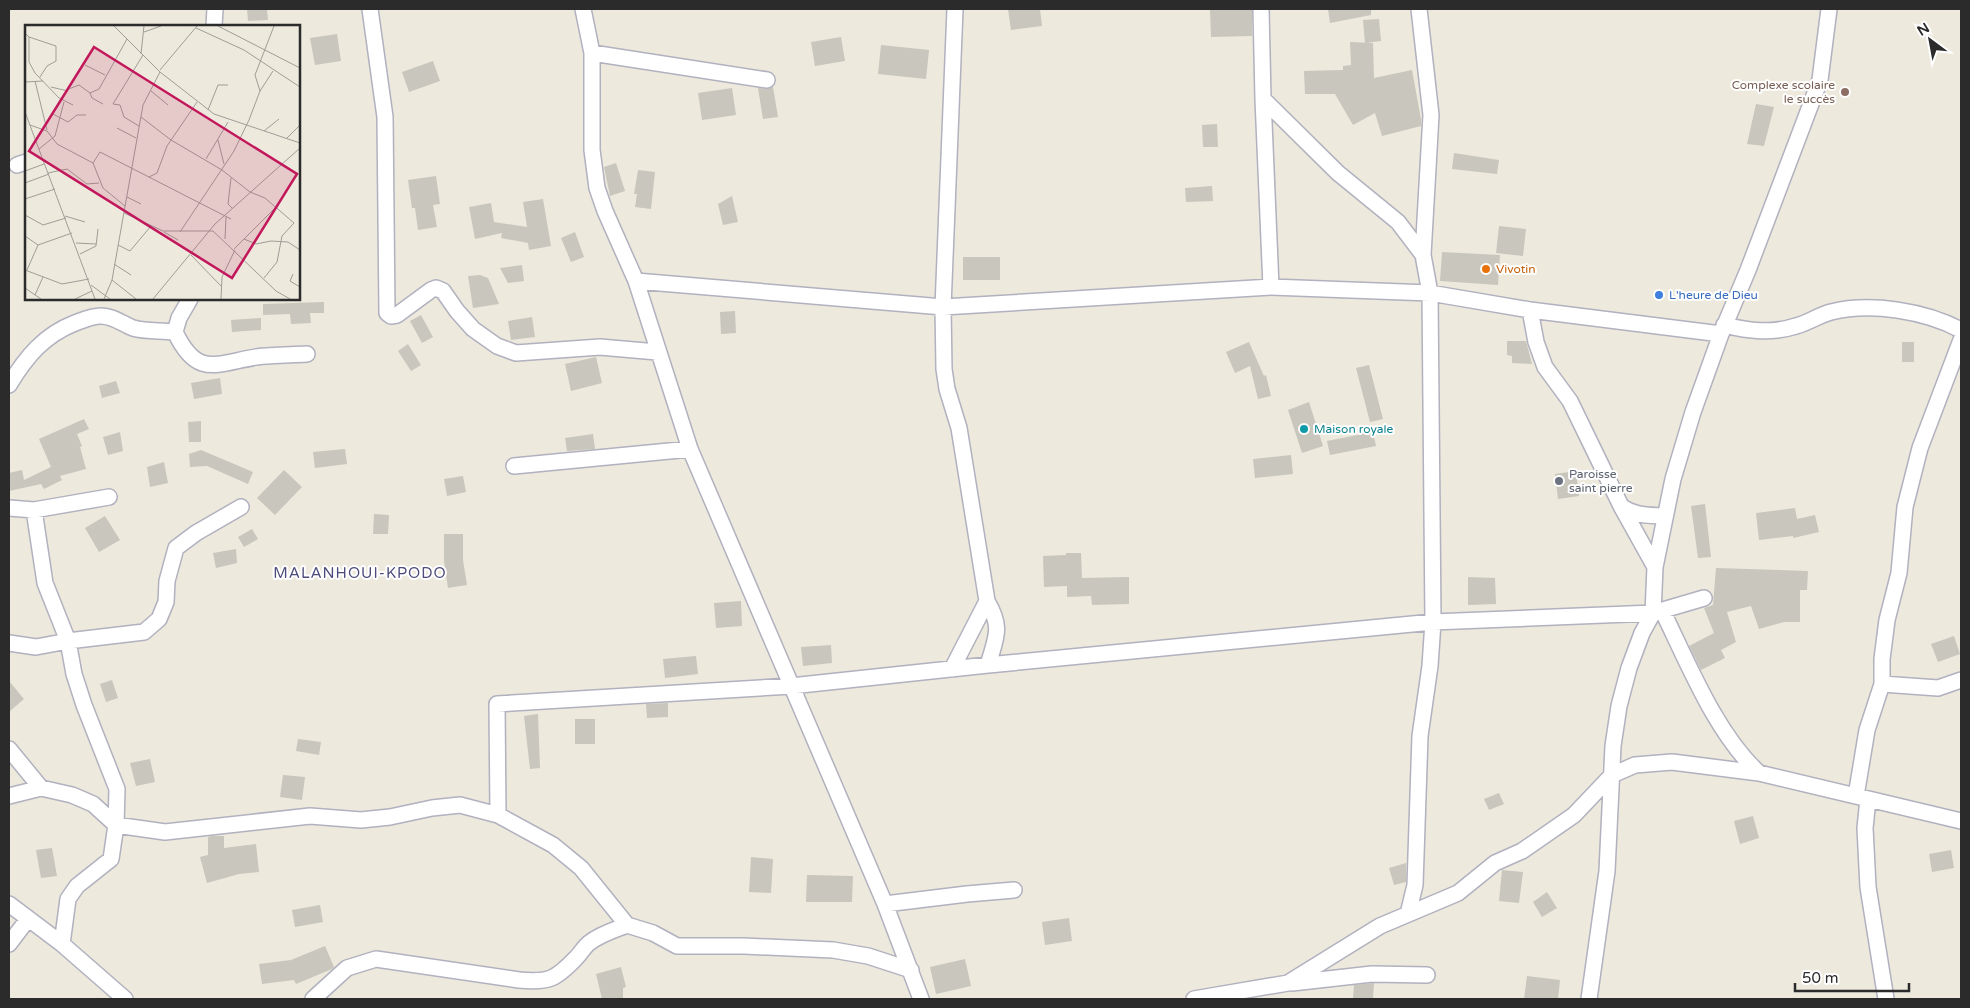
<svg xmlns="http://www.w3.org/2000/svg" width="1970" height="1008" font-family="'Varela Round',sans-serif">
<rect width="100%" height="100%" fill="#ede9dd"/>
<path fill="#c8c6bd" d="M247 9H267L268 20 248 21Z
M1008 9H1040L1042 26 1011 30Z
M1210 9H1252V36L1211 37Z
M1328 9H1371V15L1330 23Z
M1379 19 1381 41 1365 43 1363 20Z
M337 34 341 61 315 65 310 38Z
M841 37 845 61 815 66 811 42Z
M1350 42 1373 43 1374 78 1412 70 1421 119V126L1382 136 1375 113 1353 125 1335 94H1305L1304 71 1343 70V66L1351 65Z
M881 45 929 50 926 79 878 74Z
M433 61 440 81 409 92 402 72Z
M773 87 778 117 763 119 758 88 766 89Z
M732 88 736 115 702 120 698 93Z
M1756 104 1774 107 1764 146 1747 144Z
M1217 124 1218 147H1203L1202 125Z
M1454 153 1499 160 1497 174 1452 169Z
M616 163 625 191 610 196 604 167Z
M638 170 655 172 651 209 635 207 637 194H634Z
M436 176 440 204 433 205 437 227 418 230 415 208H412L408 180Z
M1212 186 1213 201 1186 202 1185 188Z
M732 196 738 222 723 225 718 204Z
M543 199 551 246 529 250 528 243 501 238 502 233 475 239 469 207 491 203 494 222 527 227 523 202Z
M1499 226 1526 229 1523 256 1496 253Z
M575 232 584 257 571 262 561 238Z
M1442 252 1500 255 1498 285 1440 281Z
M963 257H1000V280H963Z
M522 265 524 281 508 283 500 268Z
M480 275 488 278 499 304 473 308 468 276Z
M324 302V313H310L311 323 291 324 290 314 263 315V304Z
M735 311 736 333 721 334 720 312Z
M421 315 433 337 422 343 410 321Z
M532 317 535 337 511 340 508 321Z
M261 318V330L232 332 231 320Z
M1507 341H1526L1532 364 1512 363V356L1507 355Z
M1249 342 1264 376 1266 375 1271 396 1258 399 1250 366 1235 373 1226 352Z
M1902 342H1914V362H1902Z
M408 344 421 365 411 371 398 351Z
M596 357 602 383 571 391 565 364Z
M1369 365 1383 419 1370 422 1356 368Z
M220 378 222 394 194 399 191 383Z
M116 381 120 393 102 398 99 386Z
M1309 402 1323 446 1302 453 1288 410Z
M84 419 89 429 77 434 82 446 80 447 86 469 60 476 62 480 44 489 41 484 9 491V473L22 470 24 480 51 467 39 439Z
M201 421V442H189L188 422Z
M120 432 123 451 108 455 103 437Z
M1373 432 1376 446 1330 455 1327 441Z
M593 434 595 449 567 451 565 438Z
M345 449 347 464 315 468 313 452Z
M201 450 253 472 248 484 207 466 190 467 189 454Z
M1291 455 1293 474 1255 478 1253 459Z
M164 462 168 483 150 487 147 467Z
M284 470 302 487 275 515 257 498Z
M1576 471 1579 496 1558 499 1555 474Z
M463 476 466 492 447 496 444 479Z
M1705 504 1711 557 1698 558 1691 506Z
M1795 508 1797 519 1815 515 1819 532 1793 538V536L1759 540 1756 513Z
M374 514 389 515 388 534H373Z
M105 516 120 540 99 552 85 528Z
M252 529 258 539 244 547 238 537Z
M444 534H463V560L467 585 448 588 444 561Z
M236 549 237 563 216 568 213 553Z
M1066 553H1081L1082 578 1129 577V604L1092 605 1091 596 1067 597V586L1044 587 1043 556 1066 555Z
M1716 568 1808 571 1807 590H1800V622H1784L1759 629 1751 606 1727 612 1736 642 1721 650 1725 658 1701 670 1689 646 1714 633 1704 608 1713 605Z
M1468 577 1495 578 1496 604 1468 605Z
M741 601 742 626 716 628 714 603Z
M1954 636 1960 654 1938 662 1931 644Z
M831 645 832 663 803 666 801 647Z
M696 656 698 674 665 678 663 659Z
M112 680 118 698 106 702 100 684Z
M9 681 24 699 9 712Z
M668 703V717L647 718 646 704Z
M538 714 540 768 530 769 524 716Z
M575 719H595V744H575Z
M298 739 321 742 319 755 296 751Z
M150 759 155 782 136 786 130 763Z
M283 775 305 777 302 800 280 797Z
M1499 793 1504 804 1489 810 1484 799Z
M1753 816 1759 838 1740 844 1734 821Z
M211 836H224V848L256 844 259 872 239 874 207 883 200 857 208 855V837Z
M52 848 57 876 41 878 36 850Z
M1951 850 1954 868 1932 872 1929 854Z
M751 857 773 859 771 893 749 892Z
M1406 863V882L1394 885 1389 868Z
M1502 870 1523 872 1519 903 1499 901Z
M807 875 853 876 852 902H806Z
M1547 892 1557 908 1542 917 1533 902Z
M320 905 323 922 295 927 292 910Z
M1069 918 1072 941 1045 945 1042 922Z
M325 946 334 967 332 969 296 984 294 980 262 984 259 964 291 960Z
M965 959 971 986 936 994 930 967Z
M621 967 626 987 623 988V999H602L596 974Z
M1527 976 1560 980 1558 999H1524Z
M1374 983 1373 999H1353L1354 985Z"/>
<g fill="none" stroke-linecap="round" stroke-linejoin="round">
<g stroke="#b1b1bf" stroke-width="18">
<path id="minor" d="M370 9 385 117 387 313 391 316 397 315 431 290 436 288 443 291 457 311 473 329 497 346 516 353 600 347 657 352
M583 9 592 53V150L597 188 605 211 636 281 690 449 885 904 921 999
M1261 9 1263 99 1271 287
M214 26 215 9
M592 53 767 80
M1263 99 1338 173 1398 222 1423 255
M17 165 26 162
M636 281 943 307 1271 287 1430 293 1530 310 1721 334
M190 299 179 318 175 332C197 378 215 364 256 357 273 355 290 355 307 354
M1530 310 1536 342 1545 367 1570 401 1621 506C1634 516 1648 515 1664 516
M1724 325C1749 331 1771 334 1796 326 1808 323 1819 315 1831 312 1871 302 1925 311 1961 330
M9 385C26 357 44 335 75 323 83 320 92 316 101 316 114 316 122 324 133 328 147 332 161 330 175 332
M514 466 690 449
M1621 506 1655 567
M9 508 34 510 109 497
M34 510 45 583 68 641 74 674 84 705 117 789 116 825 111 859 77 886 68 899 62 944
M987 601C1003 628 996 637 988 665
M1662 610C1688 663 1716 734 1759 773
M9 643 36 647 68 641 144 632 159 619 166 602 167 581 176 548 196 533 241 507
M952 669 987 601 959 428 947 389 944 369 943 307 955 9
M1882 684 1938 688 1961 680
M9 749 41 788
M9 796 41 788 72 795 93 804 116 825 165 832 310 816 361 820 390 817 432 808 460 805 498 815 497 704 791 686 988 665 1433 622 1653 613 1704 598
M1856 796 1867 730 1882 684V659L1887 620 1899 573 1905 507 1920 448 1961 340
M1868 799 1865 828 1868 887 1886 999
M498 815 553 845 581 868 627 925 653 933 677 946H744L833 950 868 956 911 970
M9 904 62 944 125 999
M885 904 967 894 1014 890
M1408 914 1415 885 1420 736 1430 666 1433 622 1430 293 1423 255 1431 115 1419 9
M9 944 28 919
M1292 983 1372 974 1427 975
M313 999 347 968 376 959 519 980C549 983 556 979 576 958 581 953 584 947 589 943 600 934 614 930 627 925
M1194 999 1288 983 1380 926 1458 893 1495 863 1522 851 1574 815 1612 775 1635 765 1672 762 1759 773 1961 821
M1589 999 1607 871 1613 746 1619 706 1629 668 1642 633 1653 613 1655 567 1673 479 1693 412 1721 334 1748 270 1820 80 1829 9"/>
</g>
<use href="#minor" stroke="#fff" stroke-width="15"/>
</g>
<circle fill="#8d6e63" stroke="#fff" stroke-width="2" cx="1845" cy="92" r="5"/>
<circle fill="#e8710a" stroke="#fff" stroke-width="2" cx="1486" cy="269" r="5"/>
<circle fill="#3f7fe0" stroke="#fff" stroke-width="2" cx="1659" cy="295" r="5"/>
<circle fill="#0f9aa8" stroke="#fff" stroke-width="2" cx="1304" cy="429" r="5"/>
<circle fill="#6b7280" stroke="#fff" stroke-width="2" cx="1559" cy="481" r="5"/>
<g text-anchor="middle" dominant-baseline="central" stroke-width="4" stroke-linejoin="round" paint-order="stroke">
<g font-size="12" fill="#785e54" stroke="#fff" text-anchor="end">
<text x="1835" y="85">Complexe scolaire<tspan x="1835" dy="14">le succès</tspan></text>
</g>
<g font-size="12" fill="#c56008" stroke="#fff" text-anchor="start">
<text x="1496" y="269">Vivotin</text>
</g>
<g font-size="12" fill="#366cbe" stroke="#fff" text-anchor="start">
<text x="1669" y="295">L'heure de Dieu</text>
</g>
<g font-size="12" fill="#0d838f" stroke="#fff" text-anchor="start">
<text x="1314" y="429">Maison royale</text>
</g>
<g font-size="12" fill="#5b616d" stroke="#fff" text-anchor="start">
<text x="1569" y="474">Paroisse<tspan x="1569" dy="14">saint pierre</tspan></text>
</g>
<g font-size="15" letter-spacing="1" fill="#4c4b7c" stroke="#fff">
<text x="360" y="573">MALANHOUI-KPODO</text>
</g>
</g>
<g transform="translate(25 25)">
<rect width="275" height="275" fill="#ede9dd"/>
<path fill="none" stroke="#9f9d96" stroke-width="1" d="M89 1 135 47 189 89 275 118M193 1 275 43M171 3 219 25 275 62M119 7 136 1M0 8 4 12V37L10 48 34 73 48 80M4 12 31 21V36L22 41 15 52M116 29 119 1M60 40 80 50M135 45 172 1M10 56 22 105M0 57 18 56M26 62 43 66M41 65 54 60 65 68M126 66 143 80M235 66 248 46M78 79 67 73 65 68 74 64 102 14M183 85 193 60H203M0 87 70 274M28 89 43 97 52 90H61M116 92 146 115 197 145 225 167M5 100 22 106 32 119 68 138 75 127 206 194M114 101 99 92 95 80 88 79 118 30M92 103 111 113M239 106 254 94M262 113 275 100M193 115 199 139M14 124 30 111 39 77M181 134 203 97M68 138 78 163 100 181M0 146 19 139M23 148 42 144 62 159 74 158M124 152 132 148 142 121 172 77M206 153 203 179 207 183M0 158 24 149M225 167 240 173 269 198 257 211 252 237 239 253M102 172 116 179M0 174 30 164M99 188 138 206H188L251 266 265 274M0 190 18 200 41 193M40 191 60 197M139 207 153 215M155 207 209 126 224 95 235 66 230 50 249 1M0 211 13 220M200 214 201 192M219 214 231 219 246 216 263 217 275 225M51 218 71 219M93 220 105 226 126 201M209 224 250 183M55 229 71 221 73 204M166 230 196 261M89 239 106 250M0 245 37 259 64 254M2 245 13 220 47 208M268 249 265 256 275 262M87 255 111 274M66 260 85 274M0 263 16 274M10 270 18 252M50 274 67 266M79 274 87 255 118 80 135 47M128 274 190 199 275 123M196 274 197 252 210 225"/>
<path fill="#c2185b" fill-opacity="0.15" stroke="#c2185b" stroke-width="2.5" d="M69 22 272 149 207 253 4 126Z"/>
<rect width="275" height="275" fill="none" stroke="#2b2b2b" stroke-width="2.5"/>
</g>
<rect width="1970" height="1008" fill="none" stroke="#2b2b2b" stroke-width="20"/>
<g transform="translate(1930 40) rotate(328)" stroke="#ffffff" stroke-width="4" paint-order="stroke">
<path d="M0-4L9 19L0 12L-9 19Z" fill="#2b2b2b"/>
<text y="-8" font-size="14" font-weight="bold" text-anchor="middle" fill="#2b2b2b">N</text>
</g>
<path d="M1795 983v8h114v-8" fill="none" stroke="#2b2b2b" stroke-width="2.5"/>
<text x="1802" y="983" font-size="15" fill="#2b2b2b" stroke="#ffffff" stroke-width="4" paint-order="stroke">50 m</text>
</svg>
